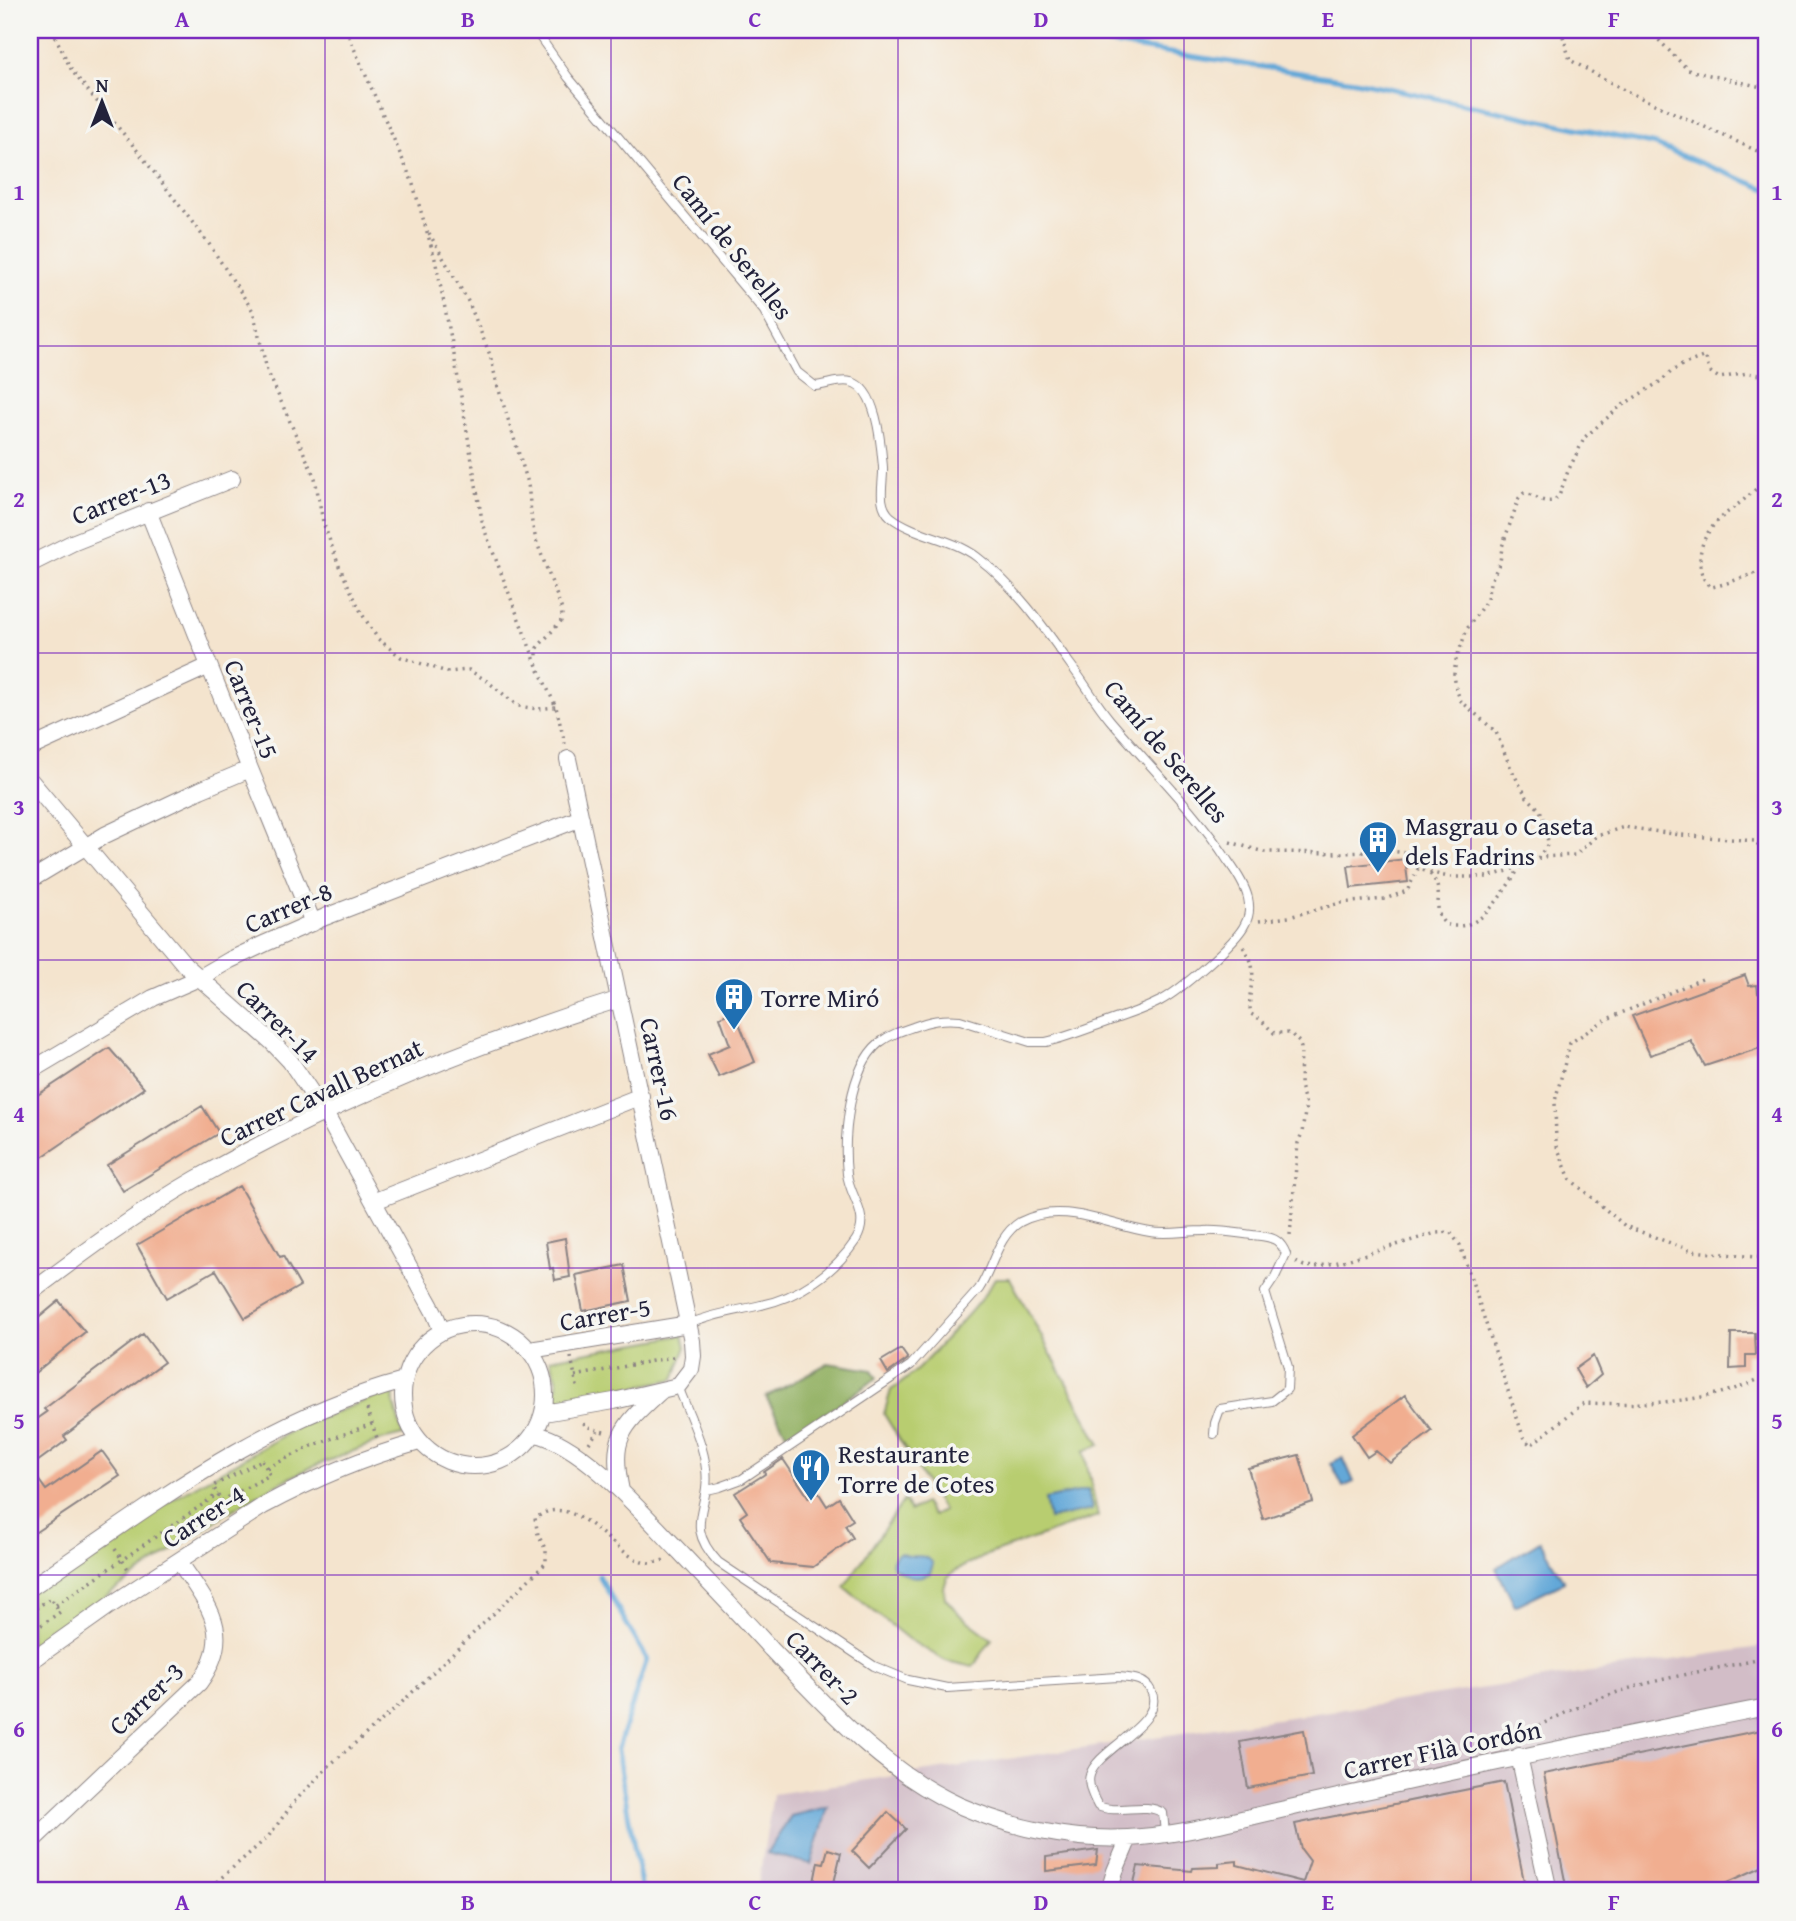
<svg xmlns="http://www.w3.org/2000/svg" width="1796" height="1921" font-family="'Gentium Book Plus',serif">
<rect width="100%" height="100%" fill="#f6f6f2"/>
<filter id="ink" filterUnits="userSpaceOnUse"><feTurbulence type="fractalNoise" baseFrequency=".0143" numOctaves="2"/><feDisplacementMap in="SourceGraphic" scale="14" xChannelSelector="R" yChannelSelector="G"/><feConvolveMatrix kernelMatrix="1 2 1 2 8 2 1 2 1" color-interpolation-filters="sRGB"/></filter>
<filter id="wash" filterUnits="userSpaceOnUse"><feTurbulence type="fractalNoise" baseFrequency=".00686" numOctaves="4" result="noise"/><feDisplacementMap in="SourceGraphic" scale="28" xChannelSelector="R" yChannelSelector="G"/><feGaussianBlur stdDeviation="1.57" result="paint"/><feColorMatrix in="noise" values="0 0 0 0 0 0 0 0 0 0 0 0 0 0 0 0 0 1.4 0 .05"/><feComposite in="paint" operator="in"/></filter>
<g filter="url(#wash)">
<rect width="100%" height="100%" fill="#f4e4ce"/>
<path fill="#d2bdc7" d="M1766 1646V1891H757L773 1794Z"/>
<path fill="#b8cd70" stroke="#6d7856" stroke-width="2" d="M995 1278H1010L1100 1445 1084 1451 1098 1516 989 1554 956 1570 947 1578 944 1588 945 1598 960 1615 992 1639 973 1667 946 1661 908 1639 844 1587 904 1500 910 1511 924 1503 933 1516 943 1511 884 1414 891 1390C915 1375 932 1354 950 1334 967 1316 983 1299 995 1278Z
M683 1335 686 1347 674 1379 557 1402V1378L550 1359Z
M393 1390 394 1405 403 1435 382 1440 312 1467 279 1483 227 1513 30 1649V1592L132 1522 300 1426Z"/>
<path fill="#92b062" stroke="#5a694e" stroke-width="2" d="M828 1363 872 1370 877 1378 789 1438 766 1397Z"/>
<path fill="#63a8d8" stroke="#42658a" stroke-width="2" d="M1343 1457 1354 1482 1343 1487 1331 1463Z
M1088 1490 1092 1510 1049 1519 1045 1499Z
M1540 1541 1564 1582 1515 1606 1496 1568Z
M901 1553C913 1561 925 1550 933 1564L930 1573C915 1581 904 1575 892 1566L893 1560 897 1554Z
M828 1807 811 1864 767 1853 791 1816Z"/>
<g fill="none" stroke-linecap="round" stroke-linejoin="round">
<path stroke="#63a8d8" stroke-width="5" d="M1020 30 1355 81 1656 145 1766 189
M599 1576 647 1659 617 1751 642 1891"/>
</g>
<g id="blocks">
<path fill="#f1ae90" d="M1405 859 1408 882 1351 888 1348 866Z
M1745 975 1749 986 1757 985 1758 993 1766 990V1046L1705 1066 1691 1041 1650 1055 1632 1016Z
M734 1011 755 1062 719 1077 708 1054 730 1045 720 1017Z
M109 1048 144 1088 39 1159 30 1150V1100Z
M202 1106 219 1133 123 1191 107 1165Z
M239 1186 280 1257 283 1256 300 1286 245 1318 216 1270 167 1298 137 1245Z
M565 1238 570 1277 555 1280 553 1268 550 1269 546 1242Z
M624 1265 631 1301 583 1311 576 1275Z
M59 1301 85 1332 30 1377V1325Z
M1731 1333H1755L1756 1355H1746V1368L1730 1369Z
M143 1334 164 1362 64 1436 67 1440 30 1467V1424L47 1412 44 1409Z
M901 1349 908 1359 888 1373 881 1361Z
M1593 1356 1601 1375 1586 1388 1575 1369Z
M1405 1395 1432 1431 1390 1463 1376 1451 1367 1457 1352 1435Z
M102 1451 120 1476 30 1536V1468L46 1490Z
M1299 1455 1313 1502 1263 1519 1248 1468Z
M783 1459 809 1498 818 1492 827 1506 839 1498 853 1520 845 1525 853 1538 813 1567 771 1563 740 1517 747 1512 735 1493 765 1474 764 1472Z
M1766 1729V1865L1708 1891H1567L1544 1774Z
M1304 1730 1312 1776 1248 1788 1240 1742Z
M1504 1782 1526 1891H1132L1138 1866 1192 1871 1193 1868 1219 1867V1863L1237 1861V1865L1303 1882 1310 1861 1301 1849 1295 1824Z
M888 1812 906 1829 869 1868 852 1851Z
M828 1849 841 1853 833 1887 814 1882 818 1862 824 1863Z
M1098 1850 1096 1865 1046 1871V1857Z"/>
</g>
</g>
<g filter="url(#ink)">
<use href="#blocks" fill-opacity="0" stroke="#8b8384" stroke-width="2"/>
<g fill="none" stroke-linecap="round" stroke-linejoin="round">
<g stroke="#8b8384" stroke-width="10">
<path id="lane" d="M535 30 568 77 764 311 797 372 815 386C827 385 840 379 851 382 877 388 881 445 883 467 884 483 876 504 891 517 914 535 952 538 977 557 1013 584 1044 627 1070 664 1084 682 1095 702 1110 720 1150 767 1195 810 1228 861 1236 872 1245 885 1248 898 1250 907 1249 917 1245 924 1237 942 1178 992 1160 1001 1141 1011 1120 1017 1101 1024 1082 1031 1064 1038 1046 1042H1030L960 1020C942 1018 929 1021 913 1027 901 1031 889 1035 879 1043 849 1068 843 1137 847 1174 850 1198 871 1215 856 1240 835 1272 799 1297 761 1305 736 1311 712 1314 689 1324
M678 1386C688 1413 703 1441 706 1469 711 1509 682 1523 718 1562L874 1666 908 1680 947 1688 1118 1677C1130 1678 1145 1678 1151 1691 1167 1722 1097 1749 1090 1775 1087 1784 1093 1797 1098 1806 1119 1815 1144 1801 1163 1813L1165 1833
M707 1490 720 1487 742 1479 911 1365 979 1289C993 1268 997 1236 1020 1222 1062 1199 1109 1226 1150 1232 1168 1235 1186 1231 1204 1231 1219 1230 1236 1233 1252 1235 1260 1236 1270 1236 1277 1241 1281 1244 1284 1249 1286 1254L1275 1277 1265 1292 1288 1367 1287 1389 1272 1401 1220 1409 1215 1423 1214 1434"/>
</g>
<g stroke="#8b8384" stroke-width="18">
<path id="street" d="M148 511 250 769 313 923
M30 564 72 543 232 479
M30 748 209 666
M30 780 185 965 272 1042 290 1061 325 1113 434 1312 442 1331
M30 880 105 835 200 790 250 769
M30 1071 153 998 199 978 230 960 266 943 325 917 581 818
M375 1201 641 1096
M30 1293C83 1253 137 1213 196 1179 329 1104 473 1044 620 999
M403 1395a71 71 0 1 1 142 0a71 71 0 1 1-142 0Z
M530 1350 689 1324
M544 1413 614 1401 678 1386 691 1369 693 1356 692 1341 568 759
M535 1434C583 1443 646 1517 680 1552 710 1584 741 1616 771 1649 828 1708 882 1770 958 1805 1011 1828 1071 1841 1128 1838 1167 1836 1207 1827 1246 1818 1289 1808 1332 1798 1375 1789 1505 1759 1636 1733 1766 1707
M621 1491C610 1436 622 1427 661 1391
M30 1588C150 1507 261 1419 404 1381
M30 1662 109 1606 263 1506C313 1479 365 1457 419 1442
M1519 1756 1549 1891
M30 1843 199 1683C236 1632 207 1605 179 1561
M1109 1891 1115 1871 1129 1838
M1759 1891 1766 1888"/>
</g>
<path stroke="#8b8384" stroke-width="3.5" stroke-dasharray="2 5" stroke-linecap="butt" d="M52 30 72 71 140 154 209 244 253 311 267 370 315 478 323 522 339 566 362 614 378 639 401 657 447 672 469 670 487 681 518 706 538 709 556 707
M346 30 412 181 435 259 452 343 483 526 537 666 556 707 565 744
M1564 30 1562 33 1570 60 1626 91 1766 155
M1649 30 1688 70 1766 88
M429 233 469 303 490 355 497 384 528 483 532 523 536 540 561 607 562 616 561 621 537 648V660
M1766 480C1758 487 1750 495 1741 502 1720 518 1699 532 1700 563 1701 573 1703 581 1711 587 1730 584 1747 574 1766 571
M1230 842 1264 852 1344 853 1389 851 1407 853 1418 869 1448 877H1487L1508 871 1542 857 1575 855 1597 836 1624 827 1681 835 1755 841 1766 857
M1538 858 1548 844 1546 826 1540 810 1527 797 1518 782 1509 764 1496 732 1461 701 1456 689 1454 674 1456 660 1467 629 1487 599 1490 583 1500 562 1502 547 1519 498 1524 493C1537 495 1539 503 1553 501L1559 496 1568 471 1585 437 1621 406 1661 381 1671 372 1682 365 1703 357 1706 358 1709 371 1719 378 1748 373 1766 376
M1430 874C1446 891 1432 906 1442 920 1445 925 1450 926 1456 926 1487 927 1505 887 1522 865
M1259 921 1289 917 1340 903 1385 899 1407 891 1418 869
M1243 947C1263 973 1245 986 1251 1014L1260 1019 1274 1033H1290L1299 1042 1301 1048 1300 1086 1306 1105 1302 1133 1298 1143 1290 1235
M1702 979 1605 1020 1570 1043 1555 1101 1556 1144 1570 1179 1625 1226 1692 1251 1766 1258
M1296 1262 1304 1266 1316 1267 1343 1261 1436 1233 1450 1232 1460 1245 1524 1439 1531 1445 1584 1403C1639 1405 1717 1404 1766 1375
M571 1357 578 1391
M575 1376 678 1356
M367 1409 377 1438
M584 1423 585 1426 607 1433
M589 1443 598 1431
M262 1460 270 1475 221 1501 213 1486Z
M267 1468 314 1445 372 1424
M115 1549 130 1572
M56 1605 218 1494
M30 1612 51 1598 60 1612 30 1633
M1519 1742V1736C1551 1719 1584 1703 1618 1692 1666 1676 1717 1669 1766 1658
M206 1891 268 1837 294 1802 332 1763 394 1710 546 1563V1550L538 1535 535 1518C539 1516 545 1512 550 1511 584 1505 611 1549 640 1561 648 1565 658 1562 667 1559"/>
<use href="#lane" stroke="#fff" stroke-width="8"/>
<use href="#street" stroke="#fff" stroke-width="16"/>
</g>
</g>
<path fill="none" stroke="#7b2cbf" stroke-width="2" stroke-opacity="0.55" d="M325 30V1891M611 30V1891M898 30V1891M1184 30V1891M1471 30V1891M30 346H1766M30 653H1766M30 960H1766M30 1268H1766M30 1575H1766"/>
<defs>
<g id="building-pin" transform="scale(2.0125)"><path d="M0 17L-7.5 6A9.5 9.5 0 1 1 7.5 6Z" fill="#1f6fb2" stroke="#f6f6f2"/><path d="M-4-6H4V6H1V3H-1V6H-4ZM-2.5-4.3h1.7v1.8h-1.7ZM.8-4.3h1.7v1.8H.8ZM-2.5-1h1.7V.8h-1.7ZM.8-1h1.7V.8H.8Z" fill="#fff"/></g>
<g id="restaurant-pin" transform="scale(2.0125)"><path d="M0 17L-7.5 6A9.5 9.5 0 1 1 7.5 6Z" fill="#1f6fb2" stroke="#f6f6f2"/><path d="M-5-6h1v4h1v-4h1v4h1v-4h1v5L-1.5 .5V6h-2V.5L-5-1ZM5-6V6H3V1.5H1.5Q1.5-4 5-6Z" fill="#fff"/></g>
</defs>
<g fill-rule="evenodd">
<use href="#building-pin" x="1378" y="840"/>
<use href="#building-pin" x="734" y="997"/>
<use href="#restaurant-pin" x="811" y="1468"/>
</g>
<g text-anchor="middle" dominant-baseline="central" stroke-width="7" stroke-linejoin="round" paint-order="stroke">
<g font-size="26" fill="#22223b" stroke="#f6f6f2">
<text transform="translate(733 246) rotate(52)">Camí de Serelles</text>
<text transform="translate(121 497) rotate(-22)">Carrer-13</text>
<text transform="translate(252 709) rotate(68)">Carrer-15</text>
<text transform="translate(1167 751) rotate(50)">Camí de Serelles</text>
<text transform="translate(288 907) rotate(-23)">Carrer-8</text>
<text transform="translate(278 1021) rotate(45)">Carrer-14</text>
<text transform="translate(660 1069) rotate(78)">Carrer-16</text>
<text transform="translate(321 1092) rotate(-25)">Carrer Cavall Bernat</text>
<text transform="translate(605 1314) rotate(-10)">Carrer-5</text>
<text transform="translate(203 1516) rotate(-33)">Carrer-4</text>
<text transform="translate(823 1667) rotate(46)">Carrer-2</text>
<text transform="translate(146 1698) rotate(-44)">Carrer-3</text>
<text transform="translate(1442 1749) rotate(-12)">Carrer Filà Cordón</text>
</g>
<g font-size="26" fill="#22223b" stroke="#f6f6f2" text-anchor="start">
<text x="1405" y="825">Masgrau o Caseta<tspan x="1405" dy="30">dels Fadrins</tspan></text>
<text x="761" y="997">Torre Miró</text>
<text x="838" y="1453">Restaurante<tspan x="838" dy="30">Torre de Cotes</tspan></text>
</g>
</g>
<rect width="1796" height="1921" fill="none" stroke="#f6f6f2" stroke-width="77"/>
<g transform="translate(102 102)" stroke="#f6f6f2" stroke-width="5" paint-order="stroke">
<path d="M0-5L12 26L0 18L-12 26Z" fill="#22223b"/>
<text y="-10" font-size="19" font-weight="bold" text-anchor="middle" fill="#22223b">N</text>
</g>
<rect x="38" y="38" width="1720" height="1844" fill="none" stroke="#7b2cbf" stroke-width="2.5"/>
<g font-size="23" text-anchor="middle" font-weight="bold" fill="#7b2cbf">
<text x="182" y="27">A</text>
<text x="468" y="27">B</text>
<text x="755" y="27">C</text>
<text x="1041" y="27">D</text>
<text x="1328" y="27">E</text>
<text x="1614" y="27">F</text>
<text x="19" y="200">1</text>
<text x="1777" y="200">1</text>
<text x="19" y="507">2</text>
<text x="1777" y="507">2</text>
<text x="19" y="815">3</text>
<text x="1777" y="815">3</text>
<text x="19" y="1122">4</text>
<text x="1777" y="1122">4</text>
<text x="19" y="1429">5</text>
<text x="1777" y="1429">5</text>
<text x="19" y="1737">6</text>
<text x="1777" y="1737">6</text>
<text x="182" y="1910">A</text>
<text x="468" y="1910">B</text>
<text x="755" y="1910">C</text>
<text x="1041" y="1910">D</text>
<text x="1328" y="1910">E</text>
<text x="1614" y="1910">F</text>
</g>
</svg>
